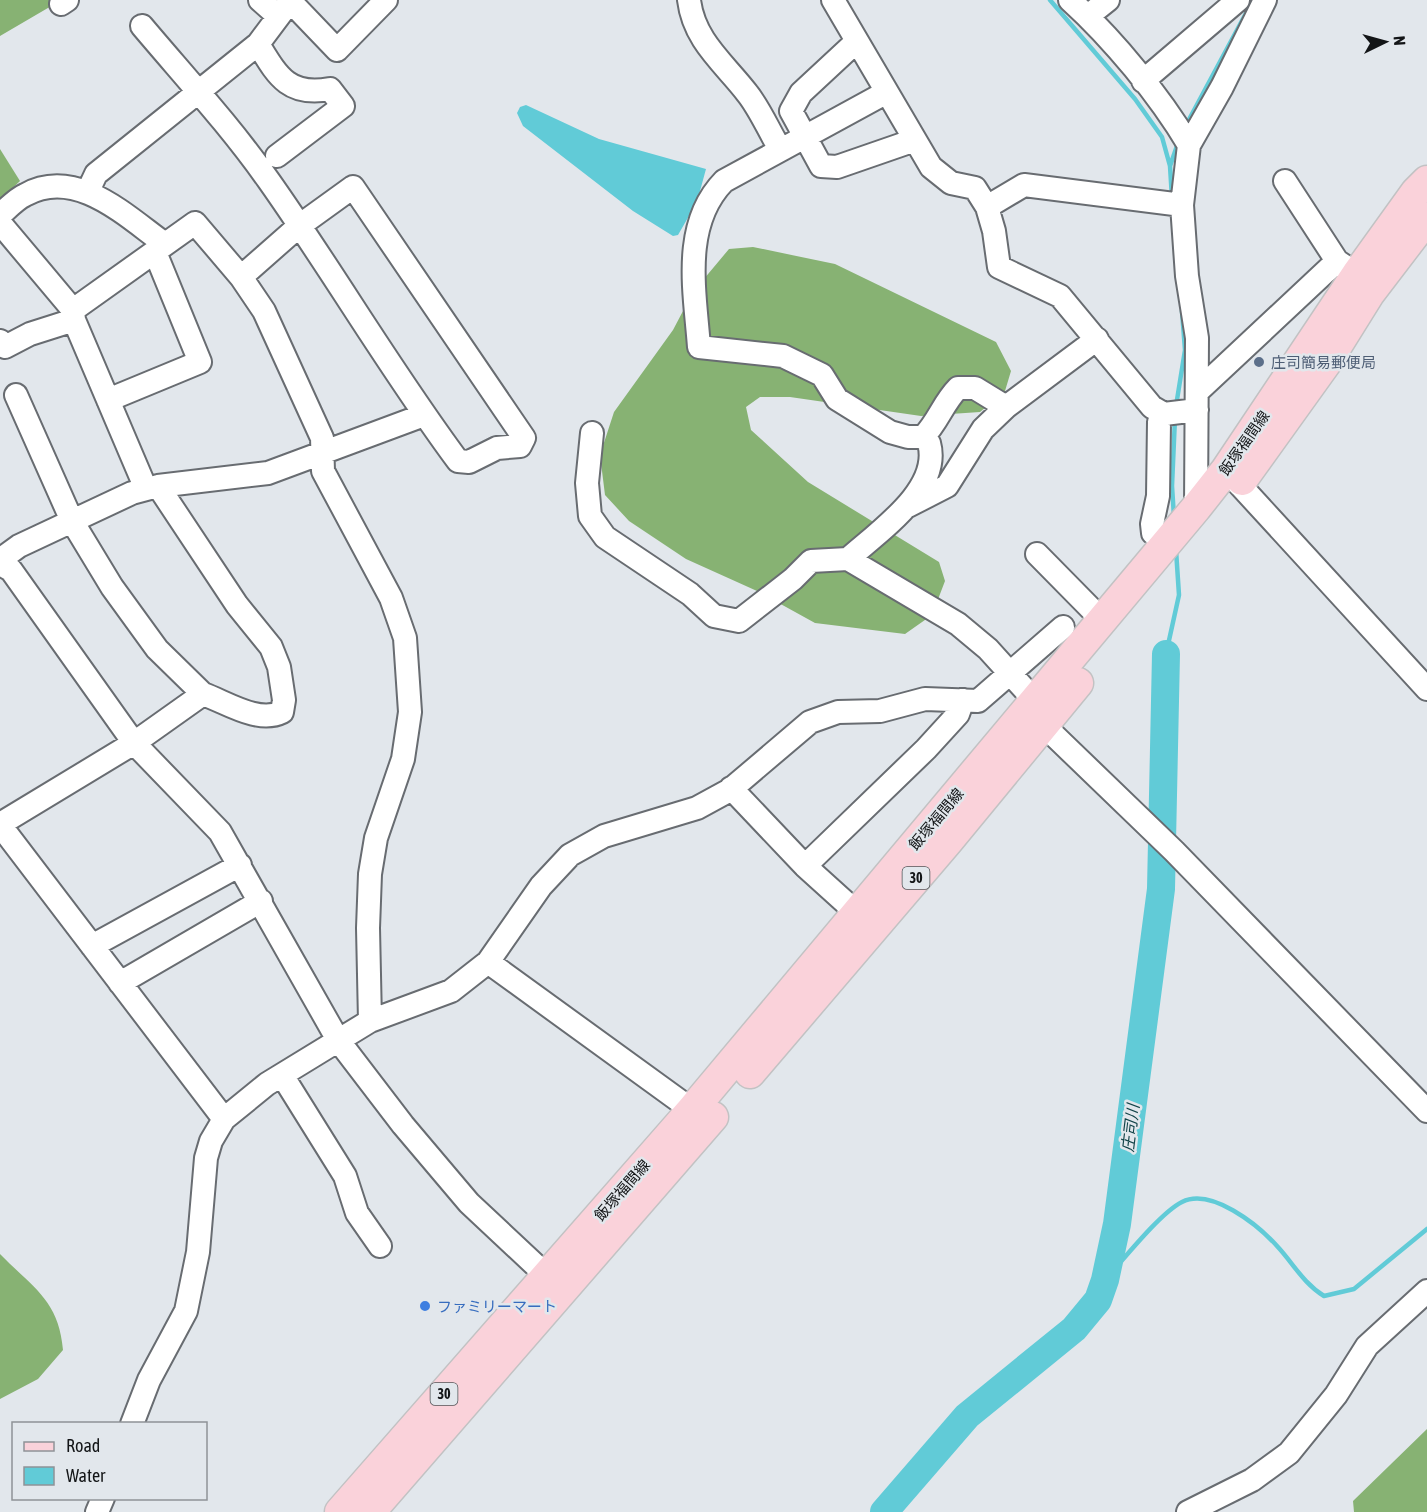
<svg xmlns="http://www.w3.org/2000/svg" width="1427" height="1512" font-family="'Asap Condensed','Noto Sans JP',sans-serif">
<rect width="100%" height="100%" fill="#e2e7ec"/>
<path fill="#87b273" d="M0 0H50L53 5 0 36Z
M0 149 20 181 0 200Z
M753 247 835 264 996 342 1011 371 1005 391 980 412 921 416 790 397H760L746 407 751 430 808 482 939 562 945 581 932 615 905 634 815 623 757 591 686 559 629 521 605 495 600 455 614 412 673 330 693 292 729 249Z
M0 1254C32 1287 59 1300 63 1350L38 1379 0 1399Z
M1427 1429V1512H1354L1353 1501Z"/>
<path fill="#61cbd7" d="M526 105 599 139 706 169 697 202 678 235 673 236 633 211 523 126 517 113 520 107Z"/>
<g fill="none" stroke-linecap="round" stroke-linejoin="round">
<path stroke="#61cbd7" stroke-width="4.5" d="M1050 0 1135 99 1162 137 1170 166 1172 198
M1185 127 1252 2
M1170 166 1178 143
M1176 406 1185 350 1182 311
M1174 517 1172 486 1175 418
M1166 654 1179 595 1176 550
M1105 1280C1123 1260 1160 1213 1182 1202 1211 1187 1258 1225 1277 1246 1293 1263 1303 1283 1324 1296L1354 1289 1427 1229"/>
<path stroke="#61cbd7" stroke-width="28" d="M884 1512 967 1416 1074 1329 1098 1300 1105 1280 1117 1224 1161 889 1166 654"/>
<g stroke="#686c71" stroke-width="26">
<path id="minor" d="M260 0 278 16
M689 0C694 41 724 63 747 93 760 109 769 131 780 149
M833 0 931 167 951 183 975 188 987 207 1024 185 1182 205
M1070 0C1113 39 1159 95 1189 145
M290 1 337 50 386 0
M61 4 67 0
M1088 16 1108 0
M142 26C185 77 231 127 269 181 334 273 391 371 458 461L469 462 497 448 520 446 524 438 353 187 299 226 241 277
M857 41 801 93 791 111 821 166 837 167 915 140
M258 44C277 75 288 97 330 89L343 106 277 156
M1143 81 1238 0
M887 92 724 181C681 225 695 292 699 347L783 356 822 375 837 399 890 432 908 437H923C938 422 943 403 958 388H975L1006 407 1097 339
M1285 181 1337 261 1349 269
M88 191 96 174 258 44 291 0
M987 207 994 231 999 267 1060 296 1152 407 1164 414 1197 410
M0 215C8 208 16 199 25 195 76 166 127 217 165 244
M0 223 73 310 74 320 146 489
M73 310 195 223 241 277 264 311 322 438 323 471 391 598 405 638 410 712 403 759 376 838 370 874 368 928 370 1021
M0 341 5 347 30 334 74 320
M1197 392 1337 261
M16 395 72 521 112 587 157 649 203 694
M108 400 200 362 155 252
M1164 414 1159 422 1158 496 1152 524 1153 533 1168 542
M592 433 587 483 590 516 605 537 690 594 714 616 739 621 793 579 811 561 848 559 958 624 988 649 1036 702
M1227 471 1427 689
M908 506 947 486 983 429 1006 407
M1196 508 1197 338 1187 276 1182 205 1189 145 1222 87 1265 0
M1037 554 1103 621
M848 559C878 532 942 489 929 443L923 437
M0 560 19 546 132 493 158 486 268 473 424 415
M0 564 11 570 134 743 220 832 338 1040 403 1125 469 1203 547 1276
M1033 715 1174 851 1427 1111
M731 788 805 866 857 913
M0 824 134 743 203 694C226 702 258 724 282 712L284 700 279 667 271 647 237 605 158 486
M0 825 224 1119
M805 866 926 749 958 714 963 700
M92 946 240 865
M488 962 692 1110
M120 983 261 901
M282 1075 345 1176 357 1213 380 1246
M132 1424 149 1380 186 1311 198 1252 206 1158 211 1141 224 1119 267 1084 370 1021 451 991 488 962 541 886 570 855 604 836 697 808 730 790 810 722 838 712 880 711 925 699 978 701 1063 627
M97 1512 103 1498
M1188 1512 1252 1480 1289 1453 1336 1395 1367 1346 1427 1291"/>
</g>
<g stroke="#c2c2c3" stroke-width="33">
<path id="major" d="M1242 480 1326 363 1369 294 1427 218
M750 1073 948 841 1078 683
M340 1512 692 1110 1196 508 1226 470 1357 274 1416 192 1427 181
M370 1512 713 1117"/>
</g>
<use href="#minor" stroke="#fff" stroke-width="22"/>
<use href="#major" stroke="#fad2da" stroke-width="30"/>
</g>
<circle fill="#5c6f8a" stroke="#e2e7ec" stroke-width="2" cx="1259" cy="362" r="6"/>
<circle fill="#3f7fe0" stroke="#e2e7ec" stroke-width="2" cx="425" cy="1306" r="6"/>
<g text-anchor="middle" dominant-baseline="central" stroke-width="5" stroke-linejoin="round" paint-order="stroke">
<g fill="#e2e7ec" stroke="#515457" stroke-width="1.5">
<rect x="902.5" y="867" width="27" height="22" rx="4.5"/>
<rect x="430.5" y="1383" width="27" height="22" rx="4.5"/>
</g>
<g font-size="14" font-weight="bold" fill="#131517">
<text x="916" y="878">30</text>
<text x="444" y="1394">30</text>
</g>
<g font-size="15" fill="#4e5e75" stroke="#e2e7ec" text-anchor="start">
<text x="1271" y="362">庄司簡易郵便局</text>
</g>
<g font-size="15" fill="#131517" stroke="#e2e7ec">
<text transform="translate(1244 443) rotate(-55)">飯塚福間線</text>
<text transform="translate(936 819) rotate(-50)">飯塚福間線</text>
<text transform="translate(622 1190) rotate(-49)">飯塚福間線</text>
</g>
<g font-size="15" fill="#366cbe" stroke="#e2e7ec" text-anchor="start">
<text x="437" y="1306">ファミリーマート</text>
</g>
<g font-size="16" font-style="italic" fill="#124348" stroke="#e2e7ec">
<text transform="translate(1130 1128) rotate(-83)">庄司川</text>
</g>
</g>
<rect x="12" y="1422" width="195" height="78" fill="#e2e7ec" stroke="#8f9397" stroke-width="1.5"/>
<rect x="24" y="1442" width="30" height="9" fill="#fad2da" stroke="#8f9397" stroke-width="1.5"/>
<text x="66" y="1452" font-size="18" fill="#131517">Road</text>
<rect x="24" y="1467" width="30" height="18" fill="#61cbd7" stroke="#8f9397" stroke-width="1.5"/>
<text x="66" y="1482" font-size="18" fill="#131517">Water</text>
<g transform="translate(1385 42) rotate(85)" stroke="#e2e7ec" stroke-width="4.5" paint-order="stroke">
<path d="M0-4.5L10 22L0 15L-10 22Z" fill="#131517"/>
<text y="-9" font-size="16" font-weight="bold" text-anchor="middle" fill="#131517">N</text>
</g>
</svg>
